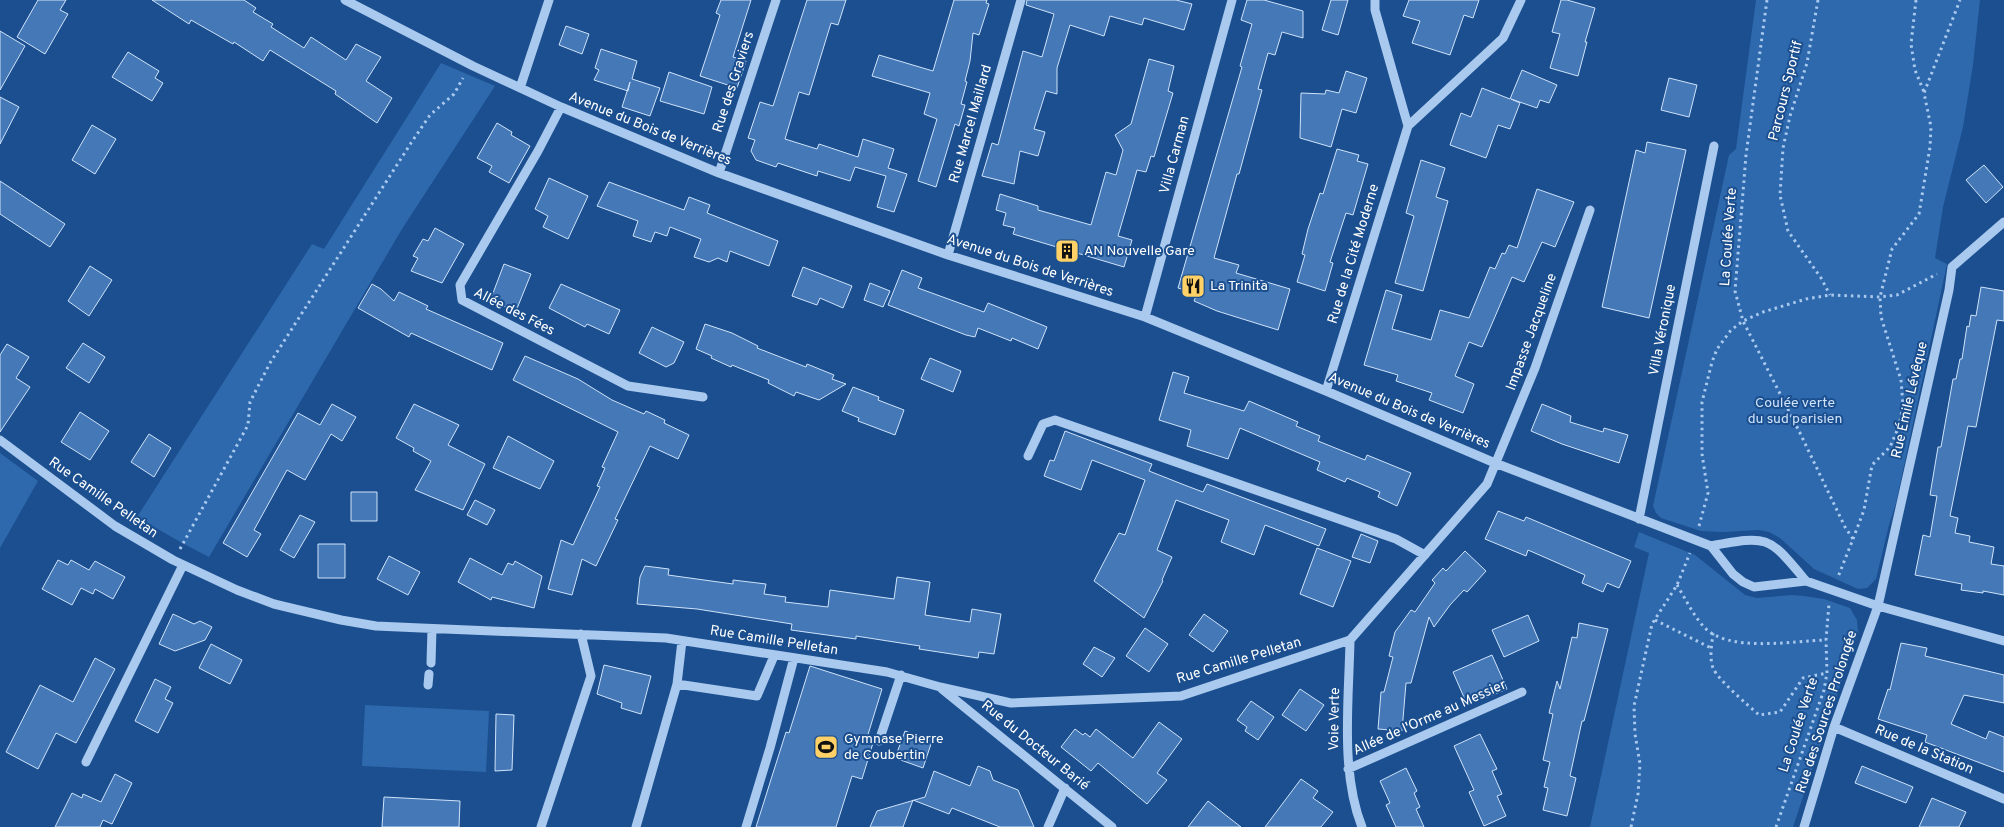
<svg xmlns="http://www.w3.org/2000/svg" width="2004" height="827" font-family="Overpass,sans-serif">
<rect width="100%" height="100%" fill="#1b4f8f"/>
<path fill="#2e69ad" d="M1756 0H1980L1973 65 1963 127 1943 207 1935 258 1947 264 1896 503 1889 525 1876 579 1867 588 1858 589 1814 569 1780 538 1769 532 1759 530 1723 532 1701 531 1661 518 1656 513 1653 506 1729 155 1736 149Z
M441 63 495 86 402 229 209 557 182 543 137 517 312 244 324 249Z
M0 453 38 481 0 548Z
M1639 532 1695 555 1745 595 1757 598 1791 595 1804 596 1824 599 1850 608 1857 620 1858 632 1793 827H1590L1649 553 1634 547Z
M365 705 489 711 486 772 362 766Z"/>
<path fill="#4478b7" stroke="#cfe3fa" d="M38 0H66L60 10 68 14 45 54 17 37Z
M152 0H244L256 8 253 12 273 24 271 27 304 48 311 37 346 60 356 44 381 57 366 81 392 98 377 123 335 94 336 91 270 50 263 61 234 42 233 44 191 20 189 24Z
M721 0H751L733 57 746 61 737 88 700 76 720 15 716 13Z
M807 0H846L838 25 831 23 809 95 799 92 785 139 817 149 819 144 858 157 863 139 894 149 888 168 907 174 894 212 877 207 886 176 855 167 850 181 818 171 817 176 778 163 776 167 756 160 751 151 755 140 748 138 760 102 773 106Z
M954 0H987L986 3 989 4 979 35 973 33 970 61 965 81 967 82 961 104 965 105 959 126 955 124 936 187 918 181 937 119 924 114 930 93 872 76 879 55 933 71Z
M1027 0H1176L1192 4 1184 30 1144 18 1142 25 1110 16 1104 36 1070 25 1057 68V94L1046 91 1034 129 1045 132 1038 156 1020 151 1014 184 982 176 992 143 998 145 1023 51 1042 57 1054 14 1026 5Z
M1247 0H1264L1303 11V38L1282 32 1275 55 1268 53 1258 89 1262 90 1239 174H1237L1214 258 1239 265 1236 273 1290 289 1278 330 1217 311 1194 301 1197 294 1178 288 1242 67 1240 66 1252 24 1241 20Z
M1331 0H1348L1338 35 1322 30Z
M1409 0H1479L1473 18 1464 15 1450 55 1412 43 1420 21 1403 16Z
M1561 0H1567L1595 8 1585 42H1587L1578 76 1550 68 1560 34 1552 32Z
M566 26 589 34 582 54 559 45Z
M0 31 25 46 0 90Z
M601 49 637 61 632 79 660 88 650 116 622 107 630 82 628 91 594 80 599 70 595 68Z
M128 52 159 71 155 78 163 83 152 101 112 77Z
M1149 59 1174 66 1168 91 1173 93 1154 157 1151 156 1146 172 1137 170 1130 195 1118 236 1132 240 1124 267 1013 234 1015 228 1003 225 1006 213 996 210 1000 194 1038 206V210L1091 225 1106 172 1116 175 1123 150 1115 135 1131 124Z
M1522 70 1557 85 1549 103 1540 100 1537 108 1511 99 1520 103 1510 129 1498 125 1486 158 1450 145 1461 113 1471 117 1482 88 1510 99Z
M1346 71 1367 78 1356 113 1342 109 1331 147 1300 138 1301 93 1325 94 1326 90 1339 93Z
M669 72 712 87 704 114 660 101Z
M1669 78 1697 85 1689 117 1661 110Z
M0 97 19 107 0 144Z
M497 123 512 132 511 135 530 146 509 183 489 172 492 166 477 158Z
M92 125 116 139 95 174 72 160Z
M1647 142 1686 150 1649 318 1602 307 1636 150 1645 153Z
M1337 149 1359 155 1357 161 1368 164 1353 215 1346 213 1330 262 1333 263 1325 291 1297 282 1305 255 1302 254 1308 229 1320 193 1323 194Z
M1421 160 1445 168 1436 197 1448 201 1423 291 1395 283 1414 216 1406 213Z
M1984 165 2003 187 1986 203 1966 180Z
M549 178 588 196 568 239 543 227 548 216 535 209Z
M0 181 65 224 50 247 0 214Z
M609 182 684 210 689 197 710 205 707 213 778 241 769 266 730 251 727 262 718 258 709 262 694 257 701 239 670 227 667 236 655 232 651 242 633 236 638 221 597 206Z
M1537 189 1574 202 1555 247 1542 242 1524 282 1512 277 1482 347 1469 342 1455 376 1474 384 1463 413 1429 400 1432 393 1396 381 1398 375 1364 365 1386 290 1402 295 1392 329 1431 340 1440 310 1469 318 1490 267 1495 269 1502 253 1505 254 1509 245 1517 248Z
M435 228 464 244 442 283 411 271 418 258 413 256 423 239 428 241Z
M504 264 531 274 516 311 490 301Z
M90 266 112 280 89 316 68 301Z
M803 267 852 286 843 308 820 298 817 305 792 296Z
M902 270 922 278 918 288 984 312 988 303 1047 327 1038 349 1012 338 1011 341 978 328 975 337 966 335 888 305Z
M870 283 890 291 883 307 864 300Z
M372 284 381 289 394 301 399 292 428 306 426 309 503 343 492 370 411 333 409 337 358 308Z
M561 284 620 310 609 334 587 324 585 327 549 308Z
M1981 287 2004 291V321L1997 320 1976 427 1968 426 1950 516 1958 518 1955 533 1970 536 1969 542 1994 547 1991 564 2004 566V595L1983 591V593L1961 590 1962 584 1915 575 1923 535 1930 537 1937 496 1930 495 1938 447H1941L1953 379H1956L1960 359H1962L1967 326 1969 327 1971 315 1976 316Z
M705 324 732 333 758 346 757 348 806 367 807 364 834 375 832 379 846 384 819 400 796 392 794 396 768 383 769 380 732 365 731 367 711 358 712 356 696 349Z
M652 327 684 342 674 363 666 367 639 353Z
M83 343 105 357 89 383 66 368Z
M7 344 29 357 16 378 30 387 0 432V355Z
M525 356 578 379 612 400 644 414 646 411 665 420 664 423 689 435 678 459 650 446 615 519 618 520 596 566 582 559 572 595 548 589 561 540 573 545 600 487 597 486 605 468 602 467 618 432 513 380Z
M930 358 961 371 953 392 921 379Z
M1173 372 1189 377 1184 393 1244 411 1249 401 1298 422 1296 426 1320 436 1318 441 1365 460 1367 455 1411 473 1397 506 1378 497 1380 492 1347 478 1345 482 1317 470 1320 462 1240 428 1228 459 1187 446 1191 430 1159 420Z
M853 387 879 397 878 400 904 410 895 435 858 421 859 418 842 411Z
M332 404 356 417 342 441 331 434 305 480 287 470 254 530 261 534 247 557 223 543 298 413 320 425Z
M414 404 459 425 448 445 485 464 463 510 415 490 431 461 413 451 414 448 396 438Z
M1542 404 1571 416 1570 422 1603 432 1604 428 1628 435 1619 463 1562 444 1531 431Z
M80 412 109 431 90 460 61 442Z
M1065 431 1152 464 1149 471 1187 486 1203 492 1207 484 1326 529 1319 546 1265 525 1254 555 1221 542 1229 520 1176 500 1157 550 1172 557 1162 580 1163 581 1144 618 1094 581 1119 533 1125 535 1145 480 1092 460 1081 490 1044 476 1050 460 1054 461Z
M149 434 171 448 154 477 131 462Z
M508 436 554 461 540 489 493 468Z
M351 492H377V521H351Z
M475 500 495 510 487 525 467 515Z
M1498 511 1524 521 1526 517 1631 561 1619 588 1607 583 1603 592 1582 583 1585 575 1528 550 1526 556 1485 539Z
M300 515 315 522 294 558 280 550Z
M1361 534 1378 541 1370 563 1352 557Z
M318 544H345V578H318Z
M1317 548 1351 561 1333 607 1300 594Z
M1465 551 1486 571 1467 592 1464 590 1450 605 1434 627 1429 617 1411 683H1406L1402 731 1378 729 1381 692H1384L1393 657 1389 656 1395 632 1411 610 1415 612 1435 583 1432 580 1443 568 1446 571Z
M389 556 420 572 408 595 377 579Z
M470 558 502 575 508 563 513 565 515 561 542 576 534 608 492 597 491 600 458 582Z
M58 560 68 565 71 560 89 570 95 561 125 577 113 599 95 589 93 594 81 588 72 605 42 589Z
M645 566 669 569 668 575 733 584V580L766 584 764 594 786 597 785 602 828 607 830 590 894 599 897 577 930 582 925 615 970 622 972 609 1001 614 994 654 979 652 978 658 919 649 920 646 856 636V639L791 630 792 624 697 609 637 604 640 577Z
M173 614 194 624 200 621 212 627 205 640 175 651 159 644Z
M1204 614 1228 631 1213 652 1189 635Z
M1528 615 1539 641 1504 657 1492 630Z
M1579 623 1608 629 1584 721H1582L1570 776 1576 778 1567 816 1543 810 1548 788 1544 787 1550 762 1543 760 1553 714 1549 713 1557 681 1560 689 1572 637 1577 638Z
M1145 628 1168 644 1149 672 1126 656Z
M1901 643 1927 648 1925 656 2004 675V703L1964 695 1951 724 1986 739 1989 731 2004 737V772L1925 742 1927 735 1878 719 1888 689 1890 690Z
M211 644 242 660 230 684 199 668Z
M1094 647 1115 658 1102 677 1083 664Z
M1492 655 1507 689 1483 699 1481 694 1466 702 1453 672Z
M95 658 115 669 76 743 56 733 38 769 6 752 40 685 73 702Z
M604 665 651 676 641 714 621 708 622 703 597 694Z
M810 666 882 689 866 741 873 743 862 779 852 776 836 827H756L786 732 789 733Z
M155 679 171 687 165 699 173 703 158 733 135 721Z
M1300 689 1324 705 1306 731 1282 715Z
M1251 701 1274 717 1258 740 1245 731 1247 727 1237 720Z
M496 714 514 715 512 770 495 771Z
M1159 722 1182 739 1157 773 1167 780 1147 804 1098 763 1091 771 1061 747 1075 729 1083 735 1085 733 1090 737 1096 729 1133 758Z
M905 731 932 741 923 768 895 758Z
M1480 734 1497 769 1492 771 1502 794 1497 796 1506 816 1484 826 1469 792 1474 790 1454 746Z
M978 766 990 771 993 780 1018 790 1034 827H1000L952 808 949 814 913 800 903 827H870L877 811 925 797 934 771 970 786Z
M1862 766 1913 787 1906 803 1855 783Z
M1406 768 1417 791 1414 793 1420 807 1416 809 1424 827H1396L1386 805 1390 803 1380 781Z
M115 774 132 783 112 824 103 820 100 827H55L72 793 82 798 83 794 101 802Z
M1301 779 1318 791 1313 798 1333 812 1321 827H1265Z
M384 797 460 801 459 827H382Z
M1932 798 1966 812 1959 827H1919Z
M1208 801 1223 813 1241 827H1188Z"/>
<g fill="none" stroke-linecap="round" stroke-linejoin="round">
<path stroke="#a9c9ee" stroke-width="3" stroke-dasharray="2.5 4" stroke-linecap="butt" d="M1767 0 1746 155 1735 291 1743 321 1800 433 1845 527 1853 539 1838 577
M1818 0 1807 63 1790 116 1783 148 1780 195 1788 231 1821 278 1830 295
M1916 0 1911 44 1915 70 1924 92
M1699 526 1708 493 1702 454V402L1712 362 1717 349 1731 330 1743 321 1763 312 1806 299 1830 295 1880 297 1897 295 1937 274
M1853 539 1864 510 1872 465 1890 447 1899 426 1903 405 1901 380 1881 317 1880 297 1892 249 1919 214 1930 147 1931 127 1924 93 1960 0
M180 549 248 425 250 402 270 363 411 143 430 115 454 94 463 78
M1677 585C1685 598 1693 615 1704 627 1728 653 1793 641 1826 640
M1655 620 1711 648
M1713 633C1712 644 1709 657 1713 668 1718 680 1748 705 1759 715L1780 712 1803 678 1827 673
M1631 827 1638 794 1640 764 1635 734 1634 706 1652 624 1677 585 1690 553
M1776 827 1824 690 1827 673 1826 640 1829 604"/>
<path stroke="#a9c9ee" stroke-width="9" d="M345 0 473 66 561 107 719 173 948 255 1145 317 1326 391 1495 463 1711 546
M1375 0V10L1408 126 1503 38 1521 0
M520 88 549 0
M561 107 538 151 460 285 462 300 628 386 703 397
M719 173 776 0
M948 255 1021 0
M1145 317 1232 0
M1326 391 1408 126
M0 440 115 526 173 560 237 590 274 604 341 620 376 626 421 628 666 638 887 672 940 687 1011 703 1181 696 1350 640 1487 484 1535 368 1590 210
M1028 456 1043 424 1055 420 1396 539 1425 555
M1639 519 1714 146
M1711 546 1733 574 1743 582 1754 587 1806 581 1878 606 2004 641
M1711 546C1770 535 1768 536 1806 581
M1350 640C1349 699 1340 772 1362 827
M431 663 432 629
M677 684 757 696 774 656
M428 685 429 674
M942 689 1112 827
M1834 727 2004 799
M879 741 901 675
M86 762 183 565
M1348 769 1522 692
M541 827 591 676 581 634
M636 827 677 684 682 641
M746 827 770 748 794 658
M1048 827 1065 788
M1804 827 1834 727 1878 606 1949 290 1952 267 2004 222"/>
</g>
<defs>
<g id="building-square" transform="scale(1.25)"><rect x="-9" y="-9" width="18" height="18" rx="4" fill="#ffd166" stroke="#1b4f8f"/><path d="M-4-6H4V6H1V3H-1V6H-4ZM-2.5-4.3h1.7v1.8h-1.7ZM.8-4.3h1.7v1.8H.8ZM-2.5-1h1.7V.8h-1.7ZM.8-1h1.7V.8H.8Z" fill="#111"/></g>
<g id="restaurant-square" transform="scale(1.25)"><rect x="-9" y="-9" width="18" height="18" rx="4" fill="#ffd166" stroke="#1b4f8f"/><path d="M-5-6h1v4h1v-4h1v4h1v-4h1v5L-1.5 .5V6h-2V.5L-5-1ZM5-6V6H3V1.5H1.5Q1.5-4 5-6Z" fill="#111"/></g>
<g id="stadium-square" transform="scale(1.25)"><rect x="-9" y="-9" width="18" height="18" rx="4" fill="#ffd166" stroke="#1b4f8f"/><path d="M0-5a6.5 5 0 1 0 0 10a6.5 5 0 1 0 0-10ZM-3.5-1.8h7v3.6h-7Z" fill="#111"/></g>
</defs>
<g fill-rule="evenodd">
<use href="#building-square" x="1067" y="251"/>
<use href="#restaurant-square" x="1193" y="286"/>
<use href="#stadium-square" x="826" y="747"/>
</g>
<g text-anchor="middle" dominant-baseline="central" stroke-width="4" stroke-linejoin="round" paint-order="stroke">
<g font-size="14" fill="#fff" stroke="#1b4f8f">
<text transform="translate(734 82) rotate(-72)">Rue des Graviers</text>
<text transform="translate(1786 91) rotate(-76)">Parcours Sportif</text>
<text transform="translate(971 124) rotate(-74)">Rue Marcel Maillard</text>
<text transform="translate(650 129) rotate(22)">Avenue du Bois de Verrières</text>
<text transform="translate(1175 155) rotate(-75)">Villa Carman</text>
<text transform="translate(1729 237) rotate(-86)">La Coulée Verte</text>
<text transform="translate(1354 254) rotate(-73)">Rue de la Cité Moderne</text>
<text transform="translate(1030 266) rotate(18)">Avenue du Bois de Verrières</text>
<text transform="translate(514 312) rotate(27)">Allée des Fées</text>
<text transform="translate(1663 330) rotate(-79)">Villa Véronique</text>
<text transform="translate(1532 332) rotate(-70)">Impasse Jacqueline</text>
<text transform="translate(1910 400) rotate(-77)">Rue Émile Lévêque</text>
<text transform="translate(1409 411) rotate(23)">Avenue du Bois de Verrières</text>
<text transform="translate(103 498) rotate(35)">Rue Camille Pelletan</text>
<text transform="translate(774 641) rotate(9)">Rue Camille Pelletan</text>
<text transform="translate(1239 661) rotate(-17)">Rue Camille Pelletan</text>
<text transform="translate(1827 712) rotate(-72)">Rue des Sources Prolongée</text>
<text transform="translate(1430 718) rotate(-24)">Allée de l'Orme au Messier</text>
<text transform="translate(1335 719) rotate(-89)">Voie Verte</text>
<text transform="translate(1799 725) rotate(-72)">La Coulée Verte</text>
<text transform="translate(1035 746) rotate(39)">Rue du Docteur Barié</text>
<text transform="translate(1924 750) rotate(23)">Rue de la Station</text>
</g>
<g font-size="14" fill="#fff" stroke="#1b4f8f" text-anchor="start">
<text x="1084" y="251">AN Nouvelle Gare</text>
<text x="1210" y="286">La Trinita</text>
<text x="844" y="739">Gymnase Pierre<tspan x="844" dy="16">de Coubertin</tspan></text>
</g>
<g font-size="14" fill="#cfe3fa" stroke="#1b4f8f">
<text x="1795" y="403">Coulée verte<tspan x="1795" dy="16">du sud parisien</tspan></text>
</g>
</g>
</svg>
